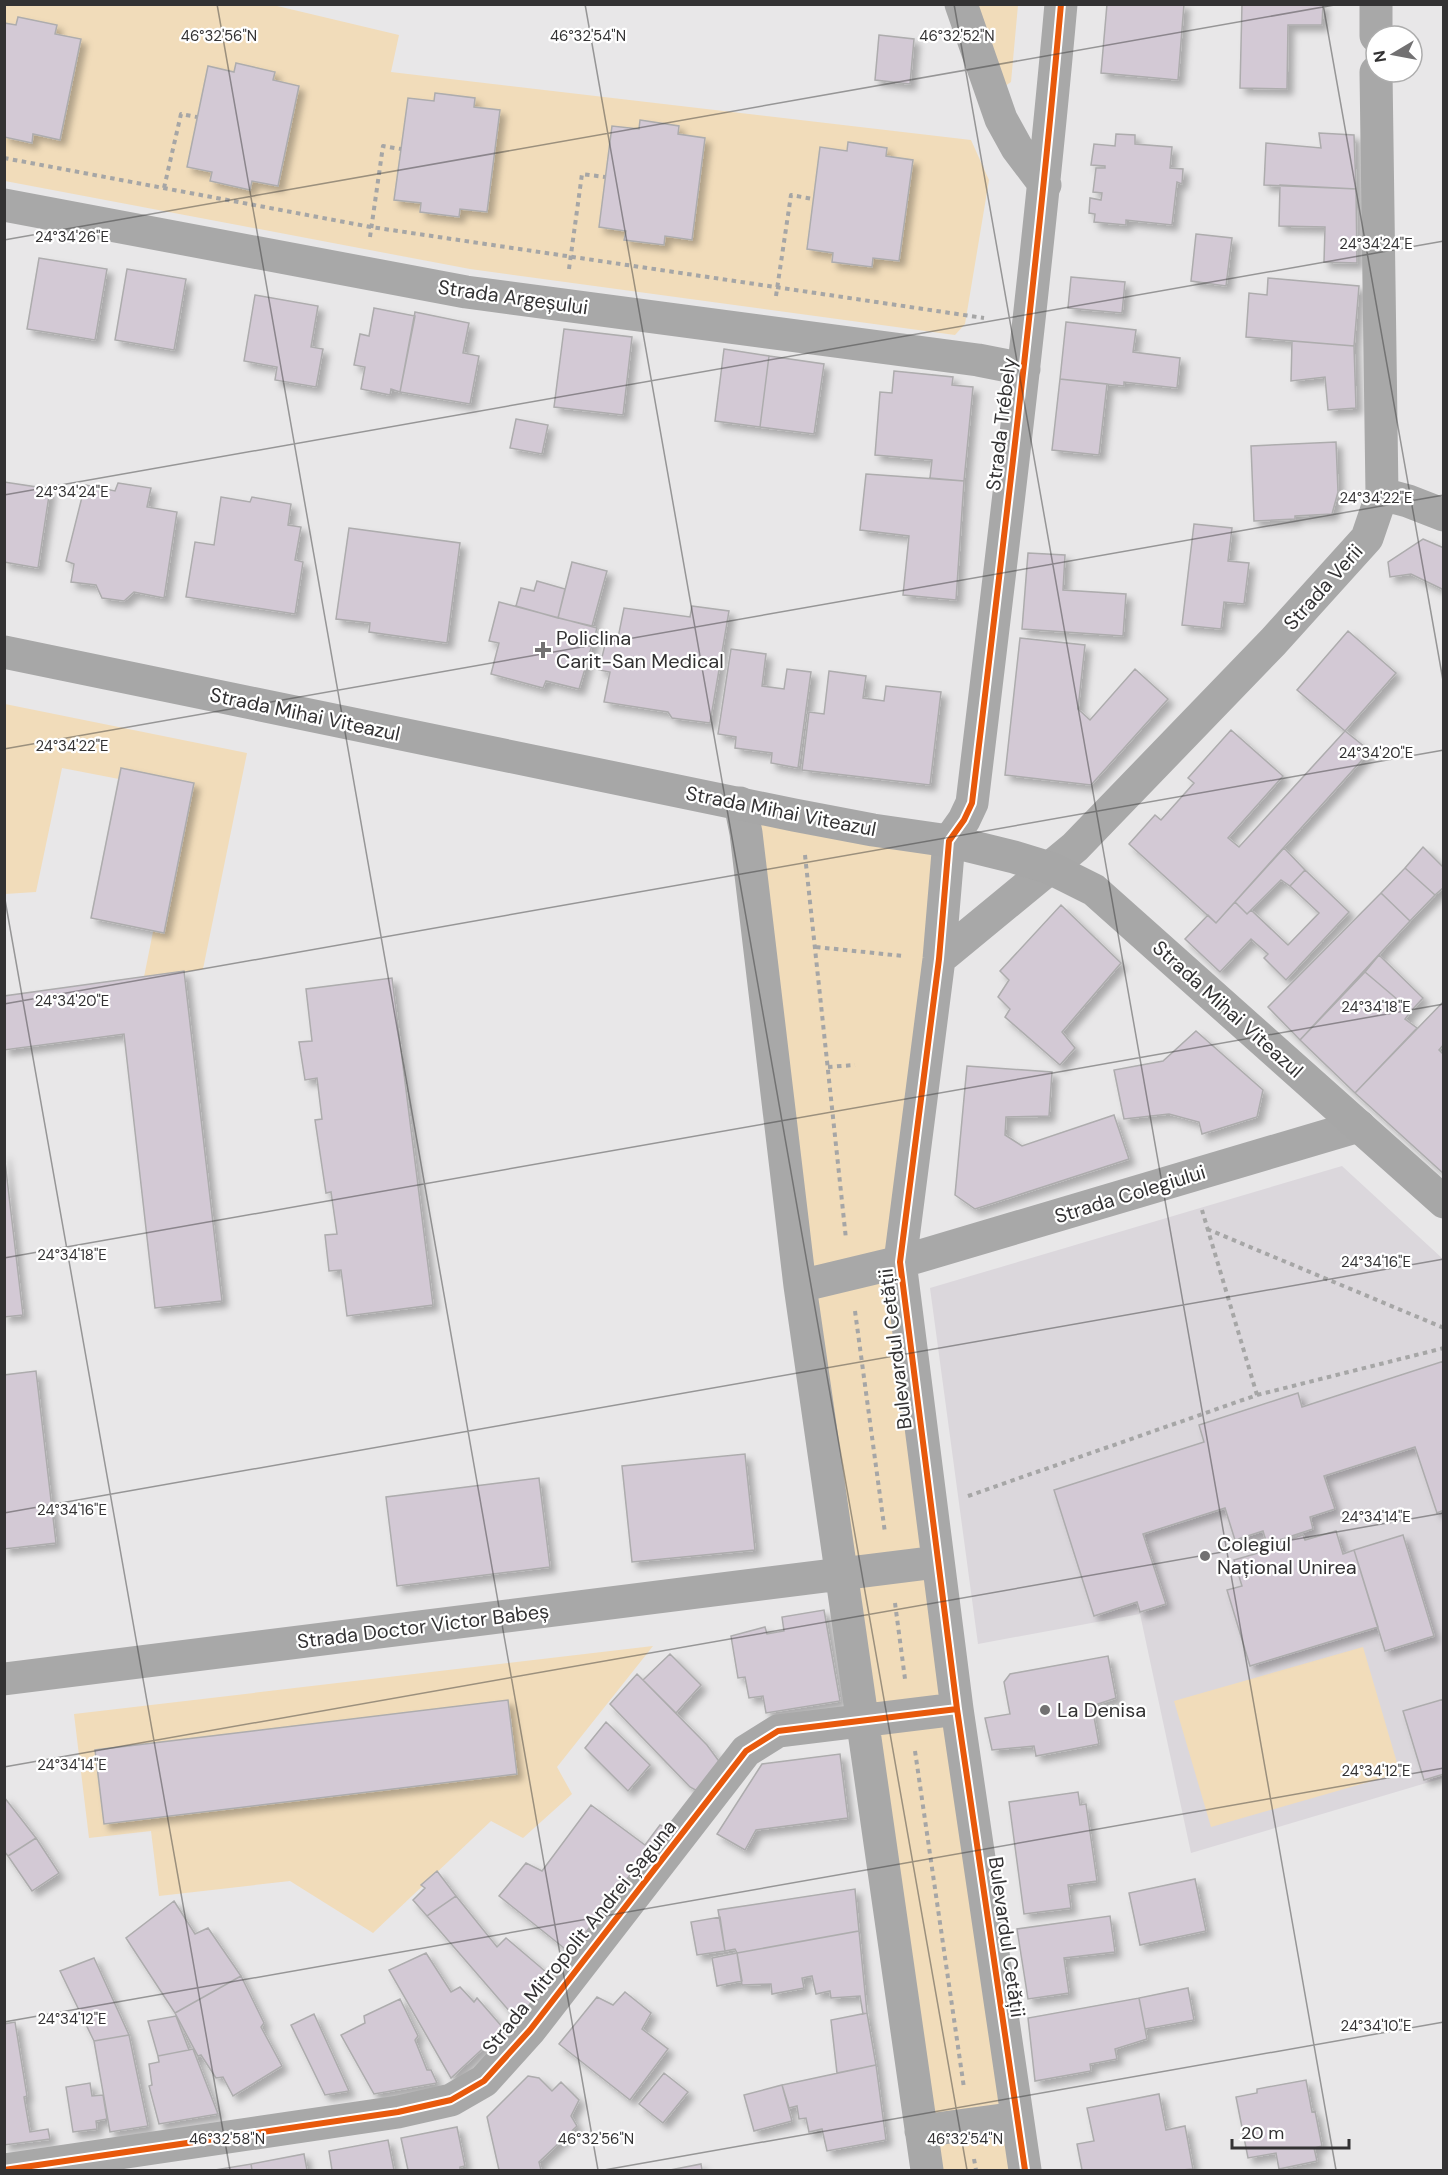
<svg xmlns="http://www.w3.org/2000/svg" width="1448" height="2175" font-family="'DM Sans',sans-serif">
<defs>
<filter id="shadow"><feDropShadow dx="5.5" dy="5.5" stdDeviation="3" flood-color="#0004"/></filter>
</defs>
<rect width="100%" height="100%" fill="#e8e7e8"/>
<path fill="#dbd7dc" d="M1342 1166 1443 1259V1778L1191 1853 1140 1614 978 1644 930 1288Z"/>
<path fill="#f1dcba" d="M4 5H273L399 35 391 72 971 140 989 180 965 324 955 335 470 269 5 181Z
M965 5H1018L1011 82 1005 86Z
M5 704 247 753 203 969 144 977 181 791 62 768 36 892 5 894Z
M740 803 949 841 900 1262 1025 2170H927Z
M653 1646 557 1767 572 1794 523 1838 491 1821 373 1933 290 1881 159 1896 151 1831 89 1838 74 1714Z
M1363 1647 1400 1773 1211 1827 1174 1701Z"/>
<path fill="#d3c9d5" stroke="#adacad" stroke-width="1.5" filter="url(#shadow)" d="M1107 4H1184L1178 80 1101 73Z
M1242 4H1323L1322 25H1288L1287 89 1240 88Z
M18 17 57 25 55 34 81 39 60 140 33 134 32 143 4 137V23L16 25Z
M879 35 914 39 910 84 875 80Z
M236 63 275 72 273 80 299 86 278 186 252 181 250 190 210 181 212 172 187 167 208 66 234 72Z
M435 93 475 98 474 107 500 110 487 212 460 209 459 217 420 212 421 203 394 200 408 98 434 101Z
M640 120 679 126 678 134 705 138 692 240 665 236 664 245 624 240 626 231 599 227 612 126 639 129Z
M1319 133 1354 135 1356 189 1264 185 1266 143 1321 148Z
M1116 134 1135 135V144L1172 147 1170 168 1183 169 1182 184 1177 182 1172 225 1126 220V225L1094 222 1095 214 1089 213 1090 198 1101 200 1102 193 1093 192 1096 168H1105V166L1091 165 1094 144 1115 146Z
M848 142 887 148 886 156 913 160 899 261 873 258 872 267 832 262 833 253 807 249 820 147 847 151Z
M1280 185 1356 189 1357 263 1324 262 1325 227 1279 226Z
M1196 234 1232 238 1226 286 1191 281Z
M39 258 107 269 95 340 27 329Z
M127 269 186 279 174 350 115 340Z
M1071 277 1125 282 1122 313 1068 308Z
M1268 278 1359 286 1354 346 1246 337 1249 293 1267 295Z
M255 295 318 306 311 347 323 349 316 387 275 380 277 367 244 361Z
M374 308 415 316 400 392 391 389 390 395 361 389 365 367 354 365 360 334 369 336Z
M415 312 469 323 463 353 479 356 470 404 400 392Z
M1066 322 1136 330 1133 352 1180 358 1177 388 1124 382V386L1060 379Z
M564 329 632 337 623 415 554 407Z
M1292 341 1354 346 1356 408 1328 410 1325 377 1291 381Z
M724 349 769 356 760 427 715 421Z
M769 356 824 364 814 434 760 427Z
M894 371 953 377 952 385 973 387 964 481 930 478 932 460 875 455 880 392 892 393Z
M1060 379 1107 384 1099 455 1052 450Z
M516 419 548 425 542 454 510 448Z
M1336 442 1338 492 1332 514 1295 516V519L1254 521 1251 446Z
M866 474 964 481 956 600 903 595 909 536 860 530Z
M4 482 50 489 38 568 4 562Z
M118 483 151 488 147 507 177 512 164 598 134 592 124 601 102 598 96 585 71 582 74 564 66 561 85 485 115 491Z
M221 497 250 502 252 497 291 504 288 525 301 527 295 560 303 562 295 614 186 597 195 542 214 545Z
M1194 524 1232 528 1228 561 1249 563 1244 604 1224 602 1221 629 1182 625Z
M349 528 460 543 447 643 369 632 370 623 336 619Z
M1423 539 1444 548V590L1411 574 1390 577 1388 562Z
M1028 553 1065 555 1063 590 1126 594 1123 636 1022 629Z
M572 562 607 571 592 626 558 618Z
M537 581 565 589 558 618 516 606 521 588 534 591Z
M499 602 597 628 579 689 546 681 543 688 491 674 499 643 489 641Z
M692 606 729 611 710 723 672 718 668 712 604 702 610 672 599 670 607 636 618 638 624 608 690 617Z
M1348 631 1396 673 1345 731 1297 690Z
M1020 638 1085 645 1078 709 1090 720 1135 669 1168 699 1091 785 1005 775Z
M731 649 766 654 762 686 784 689 787 669 811 672 798 768 771 763 772 753 735 748 736 737 718 734Z
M829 671 866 676 863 698 884 701 886 686 941 692 930 785 802 770 809 712 824 714Z
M1231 730 1283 776 1228 838 1239 847 1345 731 1370 751 1216 923 1129 844 1155 815 1161 820 1194 783 1188 778Z
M121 768 194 783 164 933 91 918Z
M1423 847 1444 868V887L1435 895 1405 868Z
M1284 848 1305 870 1290 886 1281 880 1247 914 1235 902Z
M1405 868 1435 895 1410 921 1381 893Z
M1305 870 1349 912 1286 980 1264 958 1268 954 1251 939 1220 972 1185 939 1208 915 1216 923 1235 902 1247 914 1251 910 1288 945 1319 913 1290 886Z
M1381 893 1410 921 1300 1040 1268 1007Z
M1061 905 1121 963 1062 1032 1075 1048 1060 1065 1005 1017 1010 1009 998 997 1009 980 1000 971Z
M1379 955 1423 998 1411 1011 1365 972Z
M184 971 222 1301 155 1308 124 1034 4 1050V996Z
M1365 972 1411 1011 1405 1019 1417 1028 1355 1093 1300 1040Z
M392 978 433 1305 347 1316 341 1270 329 1271 325 1235 337 1234 331 1192 326 1193 315 1120 322 1119 317 1078 305 1080 299 1042 312 1041 306 989Z
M1444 1001V1044L1439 1050 1444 1055V1174L1355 1093Z
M1196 1031 1263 1090 1257 1117 1202 1134 1199 1122 1169 1114 1124 1119 1114 1070 1163 1061Z
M967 1066 1052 1072 1049 1116 1006 1117 1005 1135 1022 1146 1114 1115 1129 1159 975 1209 955 1195Z
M4 1153 23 1315 4 1317Z
M1444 1361V1510L1437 1513 1415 1447 1324 1476 1335 1509 1310 1517 1313 1529 1267 1544 1263 1531 1235 1540 1225 1508 1143 1534 1166 1604 1140 1612 1137 1602 1094 1616 1054 1490 1204 1442 1199 1425 1298 1393 1302 1407Z
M36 1371 56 1543 4 1549V1375Z
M745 1454 755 1550 632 1562 622 1466Z
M539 1478 550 1567 397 1586 386 1497Z
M1336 1531 1343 1554 1354 1550 1378 1627 1250 1666 1227 1590 1242 1586 1234 1560 1265 1551 1264 1548 1303 1535 1305 1540Z
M1403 1535 1434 1636 1385 1651 1354 1550Z
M824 1610 840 1701 766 1713 763 1696 749 1698 745 1677 738 1678 731 1636 765 1627 767 1634 784 1631 782 1617Z
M670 1654 701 1685 676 1713 643 1680Z
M1108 1656 1116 1698 1092 1706 1099 1744 1036 1756 1034 1746 992 1750 985 1718 1010 1714 1004 1682 1010 1674Z
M637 1674 707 1745 721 1764 701 1793 690 1787 610 1704Z
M1444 1699V1774L1424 1780 1403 1711Z
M508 1700 517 1774 104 1824 95 1750Z
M606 1722 650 1765 628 1791 585 1748Z
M840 1754 848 1818 756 1830 745 1850 717 1834 762 1764Z
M1078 1792 1080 1805 1086 1804 1097 1881 1068 1885 1071 1908 1024 1914 1009 1802Z
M4 1797 36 1838 8 1856 4 1851Z
M591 1805 645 1845 660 1825 672 1830 574 1956 499 1896 526 1863 542 1871Z
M36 1838 59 1873 32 1891 8 1856Z
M437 1871 456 1896 427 1916 413 1900 425 1888 421 1885Z
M1195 1879 1206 1931 1140 1945 1129 1893Z
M855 1889 859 1931 737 1953 735 1949 725 1951 718 1910Z
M456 1896 497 1947 506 1938 552 1977 517 2020 427 1916Z
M174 1901 195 1934 208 1928 241 1976 175 2013 126 1938Z
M1110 1916 1115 1952 1064 1958 1069 1993 1028 1999 1017 1929Z
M720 1917 725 1951 697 1955 691 1922Z
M859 1931 867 2013 863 2014 860 1996 831 1998 830 1991 816 1994 812 1976 802 1978 804 1988 772 1994 771 1984 742 1985 737 1953Z
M426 1953 451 1992 460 1987 474 2002 477 1998 504 2029 451 2078 389 1970Z
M737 1953 742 1981 717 1986 712 1958Z
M94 1958 129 2035 94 2041 60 1971Z
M241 1976 264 2023 261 2027 282 2066 233 2096 223 2077 216 2078 201 2055 198 2056 175 2013Z
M1188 1988 1194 2020 1145 2029 1139 1998Z
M625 1992 651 2013 642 2029 668 2049 630 2100 559 2044 597 1997 613 2005Z
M1139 1998 1147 2039 1115 2049 1117 2059 1090 2064 1091 2071 1035 2081 1028 2018Z
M400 1999 418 2036 415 2040 427 2070H431L437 2083 374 2094 341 2035 365 2023 364 2016Z
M867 2013 876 2065 837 2073 831 2020Z
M314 2014 349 2091 325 2095 291 2025Z
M176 2016 189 2050 158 2056 148 2021Z
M15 2022 27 2096 24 2097 30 2132 48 2129 50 2139 4 2145V2024Z
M129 2035 148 2126 110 2132 94 2041Z
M193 2049 218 2114 159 2124 149 2086 152 2085 149 2064 159 2062 158 2056Z
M876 2065 886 2140 827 2151 822 2129 809 2132 806 2118 799 2119 797 2106 789 2108 782 2085Z
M664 2073 688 2092 663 2123 639 2104Z
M528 2076 539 2078 552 2091 561 2082 579 2100 571 2116 577 2126 539 2162 541 2170H499L487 2117Z
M1306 2080 1312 2112 1315 2111 1322 2146 1314 2148 1317 2161 1279 2169 1276 2153 1248 2158 1236 2097 1257 2093V2089Z
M90 2083 92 2096 103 2095 107 2119 96 2121 97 2129 73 2132 66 2087Z
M782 2085 792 2121 754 2131 744 2095Z
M1159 2094 1166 2130 1185 2126 1193 2169 1182 2170H1082L1077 2144 1094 2141 1087 2108Z
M457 2127 465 2166 460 2167V2170H408L401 2138Z
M388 2140 394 2170H332L329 2151Z
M304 2154 307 2170H252L251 2164Z
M251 2164 252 2170H215Z
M701 2164 702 2170H670Z"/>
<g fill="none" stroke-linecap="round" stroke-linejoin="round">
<path stroke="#a6a6a6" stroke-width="4" stroke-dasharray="4.5 4.5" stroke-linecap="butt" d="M4 158 371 227 984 318
M164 188 181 114 197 117
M370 237 383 146 401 149
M569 269 582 174 605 177
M776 296 791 195 813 199
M805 855 846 1239
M816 947 903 956
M828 1067 855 1065
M1207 1229 1444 1328
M855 1311 885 1533
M1257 1395 1444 1348
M968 1496 1257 1395 1202 1210
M895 1603 905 1679
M915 1751 964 2088
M974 2159 976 2170"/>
<path stroke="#a8a8a8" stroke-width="33" d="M961 4 1001 119 1017 148 1045 185
M1376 4V36
M4 205 466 292 978 360 1024 369
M1382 494 1408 501 1444 515
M740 803 746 833 800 1286 927 2170
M939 959 1075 847 1273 642 1367 538 1382 494 1376 72
M800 1286 900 1262 1359 1126
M4 1679 937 1562
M921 2131 1017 2118
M4 2170 398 2112 451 2100 484 2081 530 2030 746 1751 778 1731 957 1709
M1025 2170 957 1709 900 1262 939 959 949 841 964 820 972 803C1004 537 1037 271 1061 4"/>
<path stroke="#a7a7a7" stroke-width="33" d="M4 652 794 815 873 830 949 841 1014 857 1050 868 1094 890 1444 1202"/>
<g stroke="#fff" stroke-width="10">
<path id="cycleway" d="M4 2170 398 2112 451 2100 484 2081 530 2030 746 1751 778 1731 957 1709
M1025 2170 957 1709 900 1262 939 959 949 841 964 820 972 803C1004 537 1037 271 1061 4"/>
</g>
<use href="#cycleway" stroke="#e8590c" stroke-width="6"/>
</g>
<path fill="none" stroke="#333233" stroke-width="1.5" stroke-opacity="0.45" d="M217 4 598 2170M585 4 967 2170M954 4 1336 2170M1323 4 1444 686M4 240 1340 4M4 495 1444 241M4 749 1444 495M4 894 230 2170M4 1004 1444 750M4 1258 1444 1004M4 1513 1444 1259M4 1767 1444 1513M4 2022 1444 1768M604 2170 1444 2022"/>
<g fill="#727172" stroke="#fff" stroke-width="2">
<path d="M540 641h6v6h6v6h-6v6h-6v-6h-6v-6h6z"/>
<circle cx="1205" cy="1556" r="6"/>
<circle cx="1045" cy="1710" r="6"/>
</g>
<g text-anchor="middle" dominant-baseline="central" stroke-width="4.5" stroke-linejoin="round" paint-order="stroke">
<g font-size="20" fill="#333233" stroke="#fff">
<text transform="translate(513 297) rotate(8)">Strada Argeșului</text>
<text transform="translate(1001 424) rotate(-83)">Strada Trébely</text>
<text transform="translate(1323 587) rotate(-48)">Strada Verii</text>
<text transform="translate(305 714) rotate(12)">Strada Mihai Viteazul</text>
<text transform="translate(781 811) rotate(11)">Strada Mihai Viteazul</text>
<text transform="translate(1228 1009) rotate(42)">Strada Mihai Viteazul</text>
<text transform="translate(1130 1194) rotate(-17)">Strada Colegiului</text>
<text transform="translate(895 1349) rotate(-97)">Bulevardul Cetății</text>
<text transform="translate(423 1626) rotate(-7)">Strada Doctor Victor Babeș</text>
<text transform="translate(579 1937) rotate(-51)">Strada Mitropolit Andrei Șaguna</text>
<text transform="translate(1007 1937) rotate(82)">Bulevardul Cetății</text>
</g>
<g font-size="20" fill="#333233" stroke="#fff" text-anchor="start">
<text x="556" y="638">Policlina<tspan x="556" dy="23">Carit-San Medical</tspan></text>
<text x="1217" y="1544">Colegiul<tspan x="1217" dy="23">Național Unirea</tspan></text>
<text x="1057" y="1710">La Denisa</text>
</g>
</g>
<g font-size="15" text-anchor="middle" fill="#333233" stroke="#fff" stroke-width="4.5" stroke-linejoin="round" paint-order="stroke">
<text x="219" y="41">46°32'56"N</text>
<text x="588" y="41">46°32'54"N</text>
<text x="957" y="41">46°32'52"N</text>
<text x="72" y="242">24°34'26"E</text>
<text x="1376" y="249">24°34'24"E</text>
<text x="72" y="497">24°34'24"E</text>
<text x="1376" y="503">24°34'22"E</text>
<text x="72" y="751">24°34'22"E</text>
<text x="1376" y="758">24°34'20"E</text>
<text x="72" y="1006">24°34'20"E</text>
<text x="1376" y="1012">24°34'18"E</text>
<text x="72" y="1260">24°34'18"E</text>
<text x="1376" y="1267">24°34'16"E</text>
<text x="72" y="1515">24°34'16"E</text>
<text x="1376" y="1522">24°34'14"E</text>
<text x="72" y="1770">24°34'14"E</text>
<text x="1376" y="1776">24°34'12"E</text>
<text x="72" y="2024">24°34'12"E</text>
<text x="1376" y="2031">24°34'10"E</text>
<text x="227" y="2144">46°32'58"N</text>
<text x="596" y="2144">46°32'56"N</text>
<text x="965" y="2144">46°32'54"N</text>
</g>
<rect width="1448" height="2175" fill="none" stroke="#333233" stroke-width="12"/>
<g transform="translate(1394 54) rotate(260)"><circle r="28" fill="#ffffff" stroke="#adadad" stroke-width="1.5"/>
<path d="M0-4.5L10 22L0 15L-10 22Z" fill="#727172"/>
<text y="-9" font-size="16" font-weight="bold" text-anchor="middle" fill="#333233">N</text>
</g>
<path d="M1232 2139v9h117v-9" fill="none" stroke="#333233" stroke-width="3"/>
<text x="1241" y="2139" font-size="18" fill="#333233" stroke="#ffffff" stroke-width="4.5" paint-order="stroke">20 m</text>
</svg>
